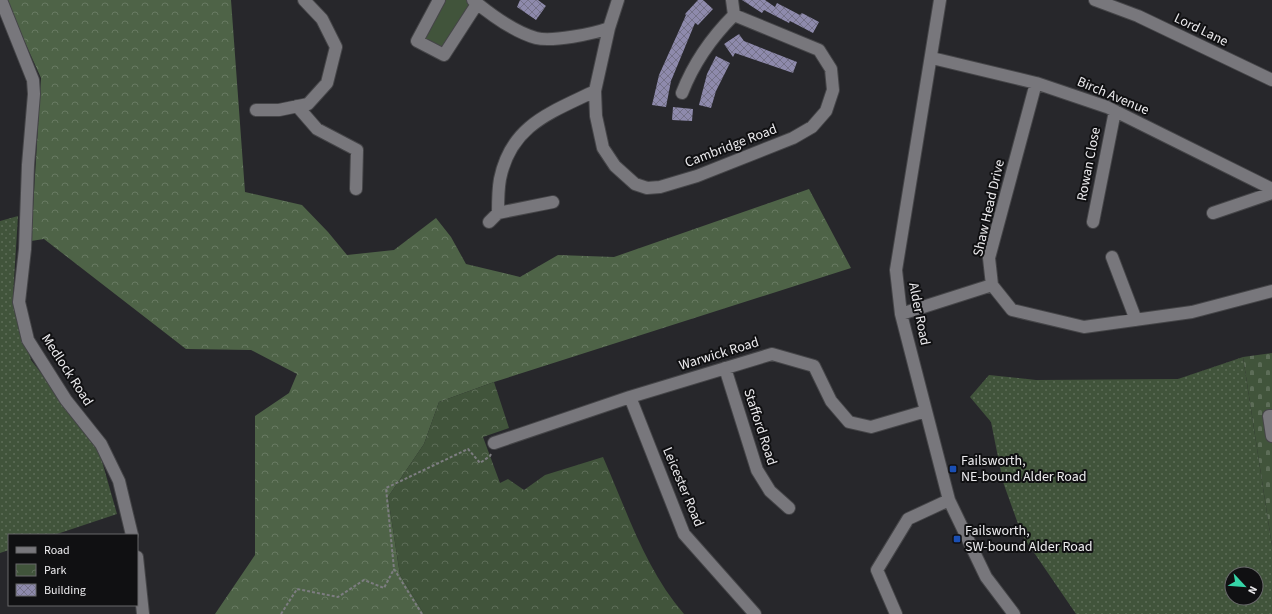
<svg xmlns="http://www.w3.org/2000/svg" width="1272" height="614" font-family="'Source Sans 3',sans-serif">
<defs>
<pattern id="grass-dots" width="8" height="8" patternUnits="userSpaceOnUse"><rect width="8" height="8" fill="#41543b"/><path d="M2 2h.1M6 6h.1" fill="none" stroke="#5d6d58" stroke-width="1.8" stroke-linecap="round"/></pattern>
<pattern id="forest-crowns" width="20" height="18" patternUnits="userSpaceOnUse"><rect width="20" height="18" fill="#4e6347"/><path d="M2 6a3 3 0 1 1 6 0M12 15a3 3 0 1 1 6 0" fill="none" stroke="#687a62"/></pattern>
<pattern id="cemetery-stones" width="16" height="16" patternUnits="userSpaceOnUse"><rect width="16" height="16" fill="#41543b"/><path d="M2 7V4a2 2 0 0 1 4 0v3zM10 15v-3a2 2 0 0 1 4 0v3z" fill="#5d6d58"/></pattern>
<pattern id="park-crowns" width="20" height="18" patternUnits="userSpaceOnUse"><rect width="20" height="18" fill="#41543b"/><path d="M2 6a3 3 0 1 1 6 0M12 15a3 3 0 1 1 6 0" fill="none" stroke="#5d6d58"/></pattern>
<pattern id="building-cross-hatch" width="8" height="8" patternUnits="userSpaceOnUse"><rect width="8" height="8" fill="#8e8aac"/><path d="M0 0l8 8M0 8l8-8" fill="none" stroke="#757289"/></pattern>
</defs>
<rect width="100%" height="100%" fill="#27272b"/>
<path fill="url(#grass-dots)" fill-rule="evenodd" d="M18 216 13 296 31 360 98 447 117 514 54 535H9V550L0 553V221Z
M1243 357 1272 546V614H1076L1022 535 1003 482 991 422 970 397 989 375 1036 380 1178 379ZM1232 574H1256V598H1232Z"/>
<path fill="url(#forest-crowns)" d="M6 0H231L245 192 302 205 328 232 347 255 394 250 436 218 451 237 466 264 520 277 558 255 614 257 809 189 851 268 494 382 439 402 424 444 388 497 400 575 424 614H215L255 555V416L289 393 297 374 251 350 186 349 44 239 31 241 41 78Z"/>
<path fill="url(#cemetery-stones)" d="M1272 353V546L1243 357Z"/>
<path fill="url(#park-crowns)" d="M494 382 509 428 483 437 500 483 508 479 524 490 545 475 603 457C627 511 645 569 684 614H424L400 575 388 497 424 444 439 402Z"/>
<path fill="#41543b" d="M443 0H469L473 3 443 49 423 42Z"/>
<path fill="url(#building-cross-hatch)" d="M520 0H538L546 6 536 20 517 7Z
M698 0H703L713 9 698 25 695 23 671 81 666 107 652 105 659 75 686 15 685 14Z
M742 0H765L775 7 777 3 800 15 802 13 819 22 813 33 790 21 789 23 764 10 762 13Z
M739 34 744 41 797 62 793 73 735 53 733 57 724 44Z
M716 56 730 63 716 91 711 108 699 105 707 74Z
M673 107 693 109 692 121 672 120Z"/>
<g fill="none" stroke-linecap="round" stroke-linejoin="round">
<g stroke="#454548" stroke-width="14">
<path id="minor" d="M1 0 33 80 34 94 28 165 25 249 19 302 28 340 66 400 101 444 119 481 132 535
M439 0 417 41 444 55 477 4
M473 0C490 14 514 32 536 38 552 42 593 34 609 28L618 0
M940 0 896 270 901 314 949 500 986 577 1014 614
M1095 0 1138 16 1272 80
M609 28 595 91 596 116 603 148 615 166 635 184 647 188 660 187 697 176 793 138 812 127 826 111 833 90 831 69 819 50 734 15 732 0
M932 58 1036 83 1107 107 1272 189
M1036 83 989 258 992 285 1012 310 1084 327 1192 312 1272 291
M682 93C694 62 711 38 734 15
M297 106 317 129 357 150 356 189
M256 110H279L308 104 327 83 336 47 322 19 304 0
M498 213C498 202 498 190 500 179 511 125 550 113 595 91
M1213 213 1272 193
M489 222 498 213 553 202
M1093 222 1115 111
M1112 257 1136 320
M901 314 992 285
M725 368 757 470 770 491 789 508
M630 397 684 534 755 614
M1272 416H1269L1272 436
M494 443 630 397 772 354 814 366 831 401 849 422 871 427 926 411
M137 557 143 614
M896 614 877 570 908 519 949 500"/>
</g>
<path stroke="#7d7d81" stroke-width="2" stroke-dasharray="3 2" stroke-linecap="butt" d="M281 614 297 589 338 597 364 580 384 588 394 569
M422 614 394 569 386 488 468 449 480 463 490 456 491 454"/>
<use href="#minor" stroke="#78777c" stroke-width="12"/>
</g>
<g fill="#1a4fb4" stroke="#101012" stroke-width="1.5">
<rect x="949" y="465" width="8" height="8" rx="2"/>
<rect x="953" y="535" width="8" height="8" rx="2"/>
</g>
<g text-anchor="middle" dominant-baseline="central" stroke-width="4" stroke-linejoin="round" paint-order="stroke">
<g font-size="14" fill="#ecebee" stroke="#101012">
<text transform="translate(1201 30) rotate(26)">Lord Lane</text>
<text transform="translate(1113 96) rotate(23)">Birch Avenue</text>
<text transform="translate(731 146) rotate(-21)">Cambridge Road</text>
<text transform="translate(1089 164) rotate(-79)">Rowan Close</text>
<text transform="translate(989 208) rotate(-77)">Shaw Head Drive</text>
<text transform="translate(919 314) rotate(79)">Alder Road</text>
<text transform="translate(719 354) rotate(-17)">Warwick Road</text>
<text transform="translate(67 370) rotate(57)">Medlock Road</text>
<text transform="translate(760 427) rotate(72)">Stafford Road</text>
<text transform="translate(683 487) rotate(67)">Leicester Road</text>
</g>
<g font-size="14" fill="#ecebee" stroke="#101012" text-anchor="start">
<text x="961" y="461">Failsworth,<tspan x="961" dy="16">NE-bound Alder Road</tspan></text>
<text x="965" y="531">Failsworth,<tspan x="965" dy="16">SW-bound Alder Road</tspan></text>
</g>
</g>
<rect x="8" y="534" width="130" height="72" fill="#101012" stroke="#68686a"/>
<rect x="16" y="547" width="20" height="6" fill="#78777c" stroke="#68686a"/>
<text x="44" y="554" font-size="12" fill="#ecebee">Road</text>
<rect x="16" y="564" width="20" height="12" fill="url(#park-crowns)" stroke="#68686a"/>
<text x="44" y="574" font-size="12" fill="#ecebee">Park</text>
<rect x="16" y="584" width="20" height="12" fill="url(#building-cross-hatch)" stroke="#68686a"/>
<text x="44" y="594" font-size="12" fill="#ecebee">Building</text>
<g transform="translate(1244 586) rotate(116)"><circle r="19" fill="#101012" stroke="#68686a"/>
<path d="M0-3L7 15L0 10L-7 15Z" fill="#36d4a7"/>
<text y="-6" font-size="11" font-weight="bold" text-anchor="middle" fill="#ecebee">N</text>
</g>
</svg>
